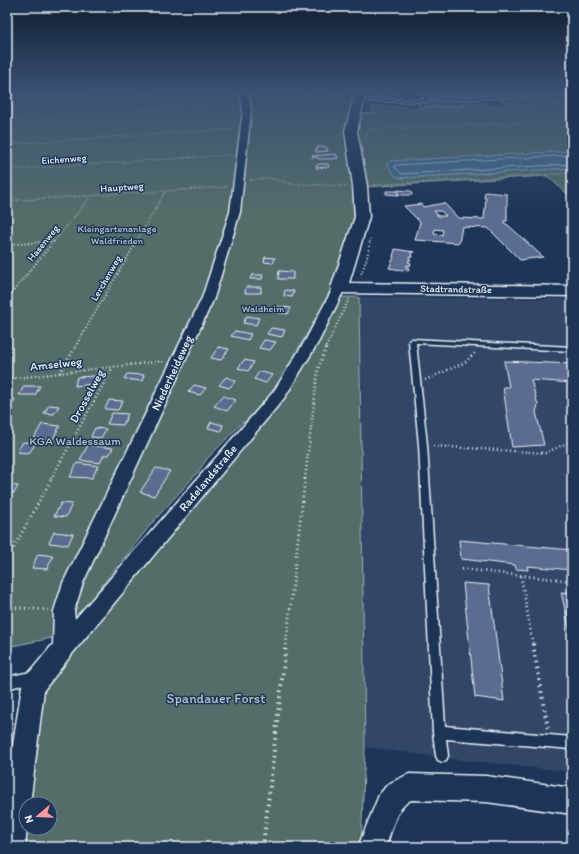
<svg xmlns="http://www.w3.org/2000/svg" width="579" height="854" font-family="Itim,sans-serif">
<rect width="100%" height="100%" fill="#1d3557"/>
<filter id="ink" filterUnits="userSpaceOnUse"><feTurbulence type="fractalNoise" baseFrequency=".025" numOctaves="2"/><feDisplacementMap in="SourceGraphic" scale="8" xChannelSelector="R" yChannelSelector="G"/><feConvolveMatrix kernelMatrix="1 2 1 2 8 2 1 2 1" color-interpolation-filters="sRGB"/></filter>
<g filter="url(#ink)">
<path fill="#304668" d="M359 297 572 299V772L454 759 365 747Z"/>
<path fill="#536d6a" stroke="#9eafb1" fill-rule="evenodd" d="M7 91H233C240 95 240 103 244 106L226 255H227L235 233 245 175 252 104 246 93 355 91 348 122 357 214 326 301 274 391 246 421 242 423 207 459 198 472 153 522 95 594 75 632 280 394 336 297H359L365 747 361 847H11L33 686 72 634 7 647ZM26 804H50V828H26Z
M375 91H396L402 99H374Z
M572 91V151L391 161 401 178 572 168V198L547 176 364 187 353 131 357 114 372 113 373 106 421 108 464 105 462 103H484L488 106 507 105 496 95Z"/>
<path fill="#446b8c" stroke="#86a1b7" d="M425 91H565L566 92 432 98Z
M572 151V168L401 178 395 176 387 164 391 161Z"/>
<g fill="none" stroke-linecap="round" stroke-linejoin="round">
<path stroke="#a6bbcd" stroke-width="1" d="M430 91 434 94 493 91
M572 155 396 165 394 167 402 174 572 164"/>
</g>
<path fill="#5b6c90" stroke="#e8f1f8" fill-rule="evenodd" d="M458 100 465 106 421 108 416 102Z
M317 147H326L328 151 316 152 315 150 318 149Z
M336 154 338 158 332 159H318L317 157H312V156Z
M319 164H328L329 167 316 168 317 165Z
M398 190 411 191 412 195H398Z
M386 191H398V195L386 194Z
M485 192 507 194V221H504V223L508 225 543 257 520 260 488 228 462 227 459 243 415 240 420 222 404 206 421 204 423 207 444 203 458 218 484 219 486 198H484ZM434 211H441L446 216H438ZM435 229 443 230 442 235 434 234Z
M395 249 414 252H411L412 257H409V259L411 260H409L408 262 411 263 410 266 407 265 406 268H409L408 271 389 268 394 257H393Z
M265 257 275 258 273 263 264 262Z
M279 271 293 272V279H278Z
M252 275H263L262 279H250Z
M246 287H261V293H245Z
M285 290 294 291 292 297 284 296Z
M276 306 291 308 288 314 273 312Z
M247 316 259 318 256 325 243 323Z
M271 328 285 330 282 337 267 334Z
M235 331 251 334 248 340 231 336Z
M264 340 276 342 270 350 259 348Z
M218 347 229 349 221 360 211 358Z
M244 360 254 362 248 371 238 368Z
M504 361 572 364V383L531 380 538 405 536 412 544 445 512 447 503 387H509Z
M260 371 272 375 266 383 254 379Z
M127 374 144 375 142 381 124 379Z
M95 376 94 384 75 386 77 377Z
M226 377 236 381 229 388 219 385Z
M194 385 206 388 200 395 188 392Z
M24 386H40L35 395H19Z
M223 396 236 400 227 411 214 406Z
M7 399H15L9 409 7 408Z
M109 400 123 401 118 410 105 409Z
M49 405 59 406 54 414 44 413Z
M112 413 128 414 123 425 107 424Z
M211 422 223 425 221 431 208 428Z
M42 424 60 426 52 440 34 438Z
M95 428 106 429 101 438 91 437Z
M23 442 36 443 29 453 17 452Z
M88 445 113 448 109 455H104L100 463 80 460Z
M77 463 98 466 92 478 70 477Z
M156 468 170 471 154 496 140 492Z
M9 485 18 486 14 493 7 492Z
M61 503 72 504 66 517 54 516Z
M54 532 73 534 68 545 49 543Z
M459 540 572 550V570L527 566 528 570 516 569 515 565 461 559Z
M38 554 53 556 47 569 32 568Z
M463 583 489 585 504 701 475 697Z
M561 592 572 593V640Z"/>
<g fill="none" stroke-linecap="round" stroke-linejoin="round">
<g stroke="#e8f1f8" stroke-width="3">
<path id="lane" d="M422 91 429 99 572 92V94L400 102 357 100 359 99 400 100 425 99 419 91Z
M412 339 572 347V351L416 343 427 445 445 726 572 737V749L446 739 448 756 446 760 442 762 438 760 436 756 433 732 419 445 409 341Z
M35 671 39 672 41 676 39 680 7 689V677Z"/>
</g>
<g stroke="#e8f1f8" stroke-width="3">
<path id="street" d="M236 91H243L249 98 251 110 240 212 214 298 83 583 74 611 75 619 274 391 305 341 333 288 335 285H343L345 288 319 341 285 397 72 654 44 690 30 804H26L27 828 25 847H7V783L22 686 25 678 53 644 54 611 63 583 202 298 230 212 243 110 241 98Z
M409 774 486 776 572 788V814L486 802 411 800C395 808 391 832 386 847H358L379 795 388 784Z"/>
</g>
<g stroke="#e8f1f8" stroke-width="3">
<path id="secondary" d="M356 91H366L357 131 367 186 369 217 349 283 572 286V296L339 293 333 292 331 288 355 217 353 186 345 131Z"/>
</g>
<path stroke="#e8f1f8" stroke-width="1" stroke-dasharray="0.5 1.5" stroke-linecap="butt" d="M7 96 113 91
M7 99 22 97
M367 114 572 105
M7 119 237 105
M366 130 572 121
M366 139 367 120
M7 144 234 129
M182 158 232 155"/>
<path stroke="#e8f1f8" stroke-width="1.5" stroke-dasharray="0.5 2" stroke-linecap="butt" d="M7 170 197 157
M250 180 270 178 293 184 348 186
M373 185 572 173
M7 201 228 187
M43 242 53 241
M54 242 91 196
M136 242 165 192
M370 242V239"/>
<path stroke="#e8f1f8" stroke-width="2" stroke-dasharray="1 2.5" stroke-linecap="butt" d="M7 245 53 241
M360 277 367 258 370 241
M7 299 54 241
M75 347 137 241
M326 347 349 299"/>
<path stroke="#e8f1f8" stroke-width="2.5" stroke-dasharray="1 3" stroke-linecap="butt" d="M60 373 76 346
M7 379 164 361
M425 380 464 363 475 353
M433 446 545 453 572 441
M51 479 113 367
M305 479 318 369 327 346"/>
<path stroke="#e8f1f8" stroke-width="3" stroke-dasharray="1 3.5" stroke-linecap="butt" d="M7 560 52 478
M462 569 572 581
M521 576 533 645
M7 607 48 610
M286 645 305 478"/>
<path stroke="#e8f1f8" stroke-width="4" stroke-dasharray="1.5 4.5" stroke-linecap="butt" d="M533 644 548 729
M263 847 286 644"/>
<use href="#lane" fill="#1d3557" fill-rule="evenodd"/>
<use href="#street" fill="#1d3557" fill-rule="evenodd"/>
<use href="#secondary" fill="#1d3557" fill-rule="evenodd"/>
</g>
</g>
<linearGradient id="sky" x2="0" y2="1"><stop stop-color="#101d30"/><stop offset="0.43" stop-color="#3a5174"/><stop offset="1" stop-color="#3a5174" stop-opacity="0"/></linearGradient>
<rect width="579" height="211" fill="url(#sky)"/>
<g text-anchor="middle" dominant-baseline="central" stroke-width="3" stroke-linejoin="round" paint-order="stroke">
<g font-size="10" fill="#e8f1f8" stroke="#1d3557">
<text transform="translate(64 159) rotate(-4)">Eichenweg</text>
<text transform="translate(122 187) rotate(-4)">Hauptweg</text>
<text transform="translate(43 243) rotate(-51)">Hasenweg</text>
<text transform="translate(106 278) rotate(-60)">Lerchenweg</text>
<text transform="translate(456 289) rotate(1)">Stadtrandstraße</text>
</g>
<g font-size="10" fill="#b4c3c6" stroke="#1d3557">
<text x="117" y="228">Kleingartenanlage<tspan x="117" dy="12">Waldfrieden</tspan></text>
<text x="263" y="308">Waldheim</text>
</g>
<g font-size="12" fill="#e8f1f8" stroke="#1d3557">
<text transform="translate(56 364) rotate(-6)">Amselweg</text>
<text transform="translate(172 373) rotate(-65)">Niederheideweg</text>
<text transform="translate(87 396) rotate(-61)">Drosselweg</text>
<text transform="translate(208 478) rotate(-50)">Radelandstraße</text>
</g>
<g font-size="12" fill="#b4c3c6" stroke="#1d3557">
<text x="75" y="441">KGA Waldessaum</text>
</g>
<g font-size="14" fill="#b4c3c6" stroke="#1d3557">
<text x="216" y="698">Spandauer Forst</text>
</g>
</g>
<rect width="579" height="854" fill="none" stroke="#1d3557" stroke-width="24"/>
<rect x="12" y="12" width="555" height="830" fill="none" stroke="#e8f1f8" stroke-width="1.5" filter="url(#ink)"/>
<g transform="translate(38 816) rotate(251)"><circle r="19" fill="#1d3557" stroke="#6e8097"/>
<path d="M0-3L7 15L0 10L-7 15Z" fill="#ff9aa2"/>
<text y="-6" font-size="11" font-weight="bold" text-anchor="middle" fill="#e8f1f8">N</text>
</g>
</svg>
